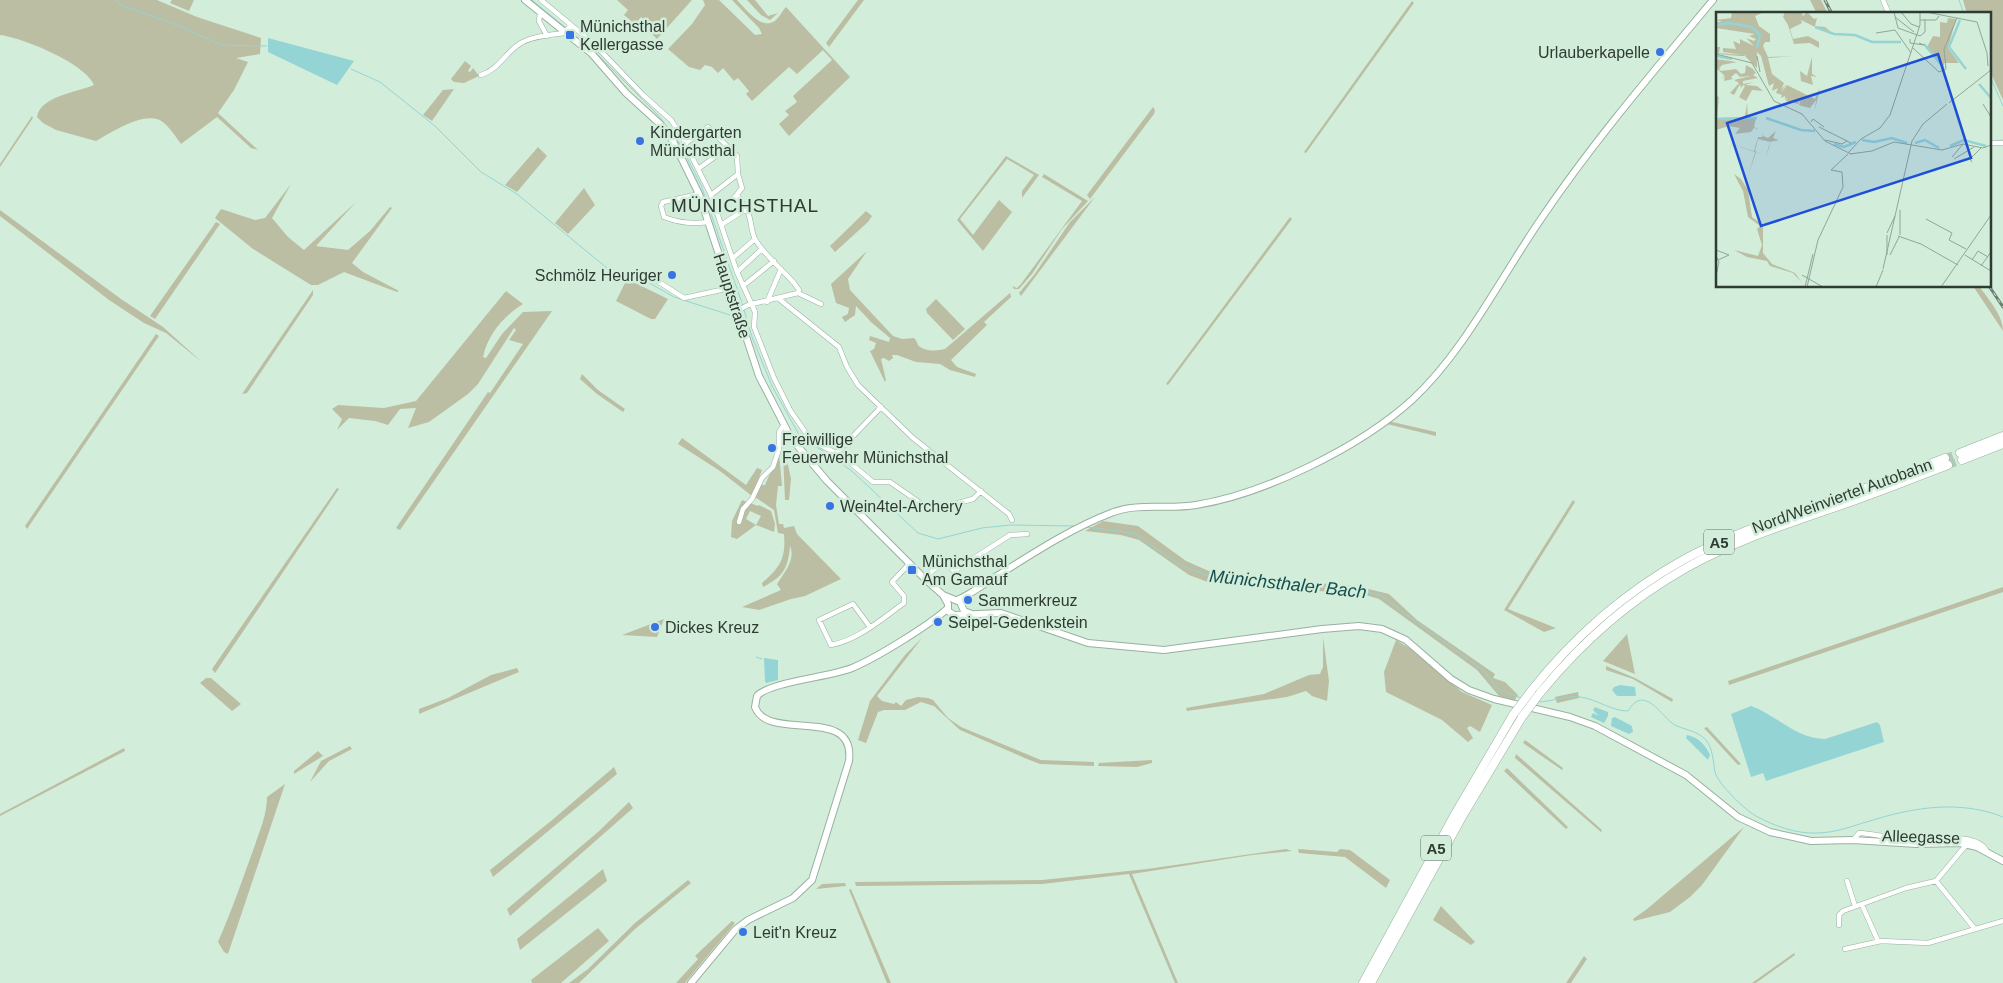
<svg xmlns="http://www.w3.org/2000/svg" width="2003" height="983" font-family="Helvetica,sans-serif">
<rect width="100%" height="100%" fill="#d2eeda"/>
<path fill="#bbbea2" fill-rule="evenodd" d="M0 0H157L197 17 261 38 260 54 236 58 248 62 234 90 218 113 258 150 251 148 217 117 181 144C176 137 170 128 164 123 147 108 111 133 96 141L56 130 43 123 37 117C40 96 78 92 94 85 85 63 23 38 0 35Z
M172 0H194L189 11 170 3Z
M617 0H692L657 39 648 30 651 27 641 17 635 24 624 15 628 10Z
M703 0H719L755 35 762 34 759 28 732 0H737C745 8 760 29 773 22 779 19 782 11 786 7L850 77 789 136 779 124 789 115 785 111 797 102 793 96 832 60 823 50 797 74 789 67 752 101 746 94 749 91 738 78 734 81 723 68 718 73 712 67 705 65 700 70 689 67 668 49 692 24 705 5Z
M747 0H755L768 16 778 13 770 20 761 15Z
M858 0H864L829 47 826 43Z
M1810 0H1821L1828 14H1817Z
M1963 0H2003V100L1989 69V14H1967Z
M1412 1 1414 3 1306 153 1304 152Z
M465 61 471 66 468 71 470 72 473 68 479 76 464 83 454 82 451 79Z
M454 89 432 121 423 115 443 90Z
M1153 107 1155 110 1154 114 1090 199 1087 195Z
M32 116 33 118 0 167V164Z
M538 147 547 156 517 192 505 185Z
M1006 156 1039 175 1022 198V191L1034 175 1007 159 960 219 973 235 999 200 1012 212 983 251 957 220Z
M1044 174 1088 201 1062 229 1032 274 1019 289H1014L1012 286 1017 288 1021 284 1082 201 1042 177Z
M291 184 272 218 288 237 304 250 356 202 316 246 348 250 370 231 390 207 392 208 352 263 363 272 399 291 397 292 344 272 318 285H311L253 249 215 218 221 209 255 220 265 218Z
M584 188 595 205 568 234 555 223Z
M1095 197 1021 296 1019 293 1034 275 1070 222Z
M0 210 121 299 163 327 203 363 166 333 144 323 109 300 0 216Z
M866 211 872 216 868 222 835 252 830 246Z
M1290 217 1292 219 1168 385 1166 384Z
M216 222 220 224 155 319 150 316Z
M867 251 848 279 850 290 893 336 902 339 914 338C916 340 917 342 918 345 924 352 938 351 945 349L1010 293 1011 297 984 322 987 325 951 360 957 367 976 374 975 377 950 370 940 364 916 362 897 355H892L893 358 889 361 884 358 881 359 886 380 885 382 870 351 874 349 876 343 869 340 870 336 889 342 890 338 872 323 856 306 855 315 845 322 842 317 848 314 849 308 836 303 831 284Z
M627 279 668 299 655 319H651L616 301Z
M1973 286H1979C1988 299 2003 315 2003 331Z
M313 290V295L247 393 242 394Z
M506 291 523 304C504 316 488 334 483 357L486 358 502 334 523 312 552 311 400 530 396 528 488 392 490 393 523 344 509 340 516 330 514 328 478 384 468 394 429 422 408 428 416 408 400 409 388 425 375 421 349 418 337 430 342 419 332 409 338 405 384 408 416 401Z
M936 299 965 329 953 340 927 313 926 309Z
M156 334 159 336 27 529 25 526Z
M582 374 598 390 625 409 623 412 597 394 580 379Z
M1388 421 1436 432V436L1387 424Z
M682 438 746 485 757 468 762 470 752 496 720 471 678 444Z
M779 453 782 486H778L776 505 779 524H783L784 528 794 526 797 534 841 579 805 596 791 599 759 610 742 607 781 590 777 584C784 573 796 560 790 546 788 570 782 577 763 587L762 583C780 567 786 559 784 534L778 533 774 510 755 497 759 485H765Z
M783 454 788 465 791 479 789 500H785Z
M337 488 339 489 215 673 212 669Z
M742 500 758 506 759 505 771 511 775 524 774 532 756 525 737 539 731 537 732 521ZM750 511 761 516 756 525 746 519Z
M1573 500 1575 502 1508 609 1556 628 1544 632 1504 610Z
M1103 521 1138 526 1186 561 1218 575 1356 586 1389 594 1417 620 1495 674 1493 678 1505 682 1518 695 1514 701 1499 696 1477 670 1379 599 1362 594 1213 584 1189 575 1139 540 1121 535 1085 531Z
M2003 587V592L1729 685 1728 681Z
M664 619 657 637 622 635Z
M1627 634 1635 674 1603 661Z
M1323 637 1329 681 1327 701 1312 696 1306 691 1287 697 1187 711 1186 708 1264 694 1309 675 1320 674 1323 667Z
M922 638 877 696 882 701 894 704 896 702 901 706 906 700 918 697 928 698 933 700 948 718 961 727 1041 760 1094 762V766L1040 764 1027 759 960 730 934 706 921 702 905 710H884L878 712 866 743 858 740 870 701 905 655Z
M1396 640 1416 652 1462 692 1492 705 1480 732 1470 726 1467 728 1473 738 1468 742 1442 720 1386 692 1384 672Z
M1606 666 1635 678 1673 699 1672 702 1633 679 1606 670Z
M517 668 519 672 419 714V709L448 698 491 675Z
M206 678H211L241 704 232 711 200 683Z
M1578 692 1579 698 1557 703 1555 697Z
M1707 727 1741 764 1738 765 1704 728Z
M1525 740 1563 768 1562 770 1523 743Z
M350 746 352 749 329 761 310 782 321 761Z
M124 748 125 751 0 816V814Z
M318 751 323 756 294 774V771Z
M1516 754 1602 830 1601 832 1515 758Z
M1152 760V763L1137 767 1098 766 1099 763Z
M614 767 617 774 493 877 490 870 551 821Z
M1507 768 1568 827 1566 829 1504 771Z
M285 784 228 954 224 952 218 942C232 910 243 878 255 845 260 830 267 814 267 797Z
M629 802 633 808 510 916 507 909 598 832Z
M1744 827 1702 885 1690 897 1670 912 1634 921 1633 919 1647 909Z
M1286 849 1292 851 1252 855 1132 874 1178 983H1175L1129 874 1042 884 856 886 855 882 1042 880 1147 869Z
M1298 849 1337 852 1340 849 1350 850 1390 880 1386 888 1345 857 1299 853Z
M603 869 607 881 520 950 517 939Z
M688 880 691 883 635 929 579 983H569L588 969 635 923Z
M845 883 846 886 816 889 822 884Z
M851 889 891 983H887L849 890Z
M1441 906 1475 942 1471 945 1433 920Z
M732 921 735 923 685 983H676L698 959 695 956Z
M598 928 609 941 561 983H532L531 980Z
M1794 953 1795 955 1756 983H1752Z
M1584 956 1587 959 1571 983H1566Z"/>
<path fill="#95d4d5" d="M268 38 354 61 337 85 268 52Z
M764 658 778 660V680L766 683 765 681Z
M1620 685 1635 687 1636 696H1617L1612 690 1614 687Z
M1751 706C1777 715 1796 739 1825 739L1877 722 1880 725 1884 742 1766 781 1763 773 1751 777 1731 714Z
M1595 707 1608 712V716L1604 723 1591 717 1593 713 1599 716 1593 710Z
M1615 717 1632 726 1633 732 1629 734 1611 726 1612 718Z
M1687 735C1699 738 1705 744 1710 755L1708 760 1686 738Z"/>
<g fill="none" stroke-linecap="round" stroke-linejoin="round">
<path stroke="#95d4d5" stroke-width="1" d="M115 0 121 5 182 27 221 45 267 46
M532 0 566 28
M1959 0 1964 14
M569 31 600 57 658 115 680 144 701 185 743 306
M351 69 380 82 435 126 481 172 517 194 613 273 622 277 646 281 674 297 736 317
M1989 74 2003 106
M1990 141 2003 140
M744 310 752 337 772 386 798 433 805 440 831 456 853 472 918 533 938 539 982 528 1010 525 1074 526
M1086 527 1134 533 1180 565 1211 577 1363 591 1380 595 1484 671 1498 689 1521 698
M756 657 762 659
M1537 702C1552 702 1566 695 1580 697 1597 699 1611 711 1628 711 1645 683 1661 717 1675 725 1685 730 1698 731 1706 740 1713 749 1713 761 1715 772 1718 784 1745 810 1756 816 1774 826 1797 834 1817 833 1836 833 1855 825 1873 820 1915 807 1961 800 2003 817"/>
<path stroke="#b1cab8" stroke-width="8" stroke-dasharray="8 4" stroke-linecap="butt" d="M1945 458 1960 453
M1948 465 1962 460"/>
<g stroke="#97b19f" stroke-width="5.5">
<path id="street" d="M541 0 594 44 643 95 671 120 681 135 711 195 737 272 755 312 754 327 774 378 790 410 808 436 816 443 842 456 873 482H890L926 507 936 509 973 499 981 491
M1883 0 1889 14
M540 14 539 21 547 36
M481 75C500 69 505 52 521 43 533 36 550 35 564 33L571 25
M686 143 708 127 737 156 738 174 742 188 734 198 715 207
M1989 143H2003
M698 169 727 148
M699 194 663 202 661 206 664 217C680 223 692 224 708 222
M711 195 738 174
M737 195 746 209
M721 225 746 209C752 217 750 229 755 239 764 255 781 268 794 283L799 290 798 293
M733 258 755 239
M737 272 762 249
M648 275 684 298 730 288
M743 286 774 261
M798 293 821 304
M779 299 839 347 847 367 858 385 913 438 1009 514 1012 520
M767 302 781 269
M737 311 748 305 798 293
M837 453 881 407
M739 522 743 509 752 499 762 478 773 467 779 449V432L783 426
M924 578 942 563H947L954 571 1010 535 1027 534
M870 627 853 604 819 620 831 645C858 640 882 619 904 603V596L892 582 910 563
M1853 840 1859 833C1876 834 1893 839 1910 839 1929 840 1979 831 1987 852
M1847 881 1855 906
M1936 881 1975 929
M1862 905 1878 941
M1839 925V915L1843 911 1906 888 1936 881 1967 844
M1845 949 1881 941 1928 943 2003 921"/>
</g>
<g stroke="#97b19f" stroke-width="8">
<path id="secondary" d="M525 0 592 54 626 93 660 124 673 141 699 194 759 376 791 438 827 481 924 578 943 595 960 602 964 611 972 614
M943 595 948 604V611L954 615 1001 613 1088 643 1164 650 1322 629 1359 626 1382 629 1406 640 1451 679 1469 690 1494 699 1570 717 1595 726 1686 775 1738 817 1770 832 1811 841 1853 840 1917 844 1960 843 1977 847 2003 861
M957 600C972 594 986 582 1000 574 1035 552 1072 528 1111 513 1138 502 1168 510 1196 505 1265 494 1360 447 1412 400 1464 352 1501 277 1541 219 1593 142 1653 72 1713 0
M691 983 735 930 748 920 793 898 812 880 849 761C856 704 768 743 755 707L757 696C769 682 830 677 852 668 876 658 928 626 947 609"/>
</g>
<g stroke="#97b19f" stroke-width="9">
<path id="highway" d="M1960 453 2003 436
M1962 460 2003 444
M1531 691C1573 638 1624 593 1683 560 1727 536 1773 521 1820 504 1862 490 1904 474 1945 458
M1540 693C1581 643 1629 600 1686 568 1732 542 1781 526 1830 509 1870 496 1909 480 1948 465
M1363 983 1455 814 1513 715
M1371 983 1462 817 1522 717"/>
</g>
<use href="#street" stroke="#fff" stroke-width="4.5"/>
<use href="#secondary" stroke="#fff" stroke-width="6"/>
<use href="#highway" stroke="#fff" stroke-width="8"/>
<g stroke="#6b7c70" stroke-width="3">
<path id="rail" d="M1825 0 1832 14
M1989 286 2003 307"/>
</g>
<use href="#rail" stroke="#d2eeda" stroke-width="1" stroke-dasharray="4" stroke-linecap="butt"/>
<g stroke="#97b19f" stroke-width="9" stroke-linecap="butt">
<path id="highway-bridge" d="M1513 715 1531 691
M1522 717 1540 693"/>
</g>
<use href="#highway-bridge" stroke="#fff" stroke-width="8"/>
</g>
<g fill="#3874e2" stroke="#d2eeda" stroke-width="2">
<rect x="565" y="30" width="10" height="10" rx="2.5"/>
<circle cx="1660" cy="52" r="5"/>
<circle cx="640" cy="141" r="5"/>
<circle cx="672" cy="275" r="5"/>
<circle cx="772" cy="448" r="5"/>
<circle cx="830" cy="506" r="5"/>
<rect x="907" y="565" width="10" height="10" rx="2.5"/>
<circle cx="968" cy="600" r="5"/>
<circle cx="938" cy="622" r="5"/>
<circle cx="655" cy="627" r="5"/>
<circle cx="743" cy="932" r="5"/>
</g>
<g text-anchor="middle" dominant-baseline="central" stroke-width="5" stroke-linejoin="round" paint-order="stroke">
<g fill="#d2eeda" stroke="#607064" stroke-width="1">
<rect x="1704" y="529.5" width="30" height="25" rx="4"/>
<rect x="1421" y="835.5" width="30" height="25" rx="4"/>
</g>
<g font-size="15" font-weight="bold" fill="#2f3a32">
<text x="1719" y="542">A5</text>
<text x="1436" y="848">A5</text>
</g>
<g font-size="16" fill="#2f3a32" stroke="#d2eeda" text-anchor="start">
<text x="580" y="26">Münichsthal<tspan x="580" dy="18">Kellergasse</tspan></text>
<text x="1650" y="52" text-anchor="end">Urlauberkapelle</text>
<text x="650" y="132">Kindergarten<tspan x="650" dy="18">Münichsthal</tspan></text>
<text x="662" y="275" text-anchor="end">Schmölz Heuriger</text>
<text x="782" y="439">Freiwillige<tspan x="782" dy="18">Feuerwehr Münichsthal</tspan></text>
<text x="840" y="506">Wein4tel-Archery</text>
<text x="922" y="561">Münichsthal<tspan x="922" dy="18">Am Gamauf</tspan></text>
<text x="978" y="600">Sammerkreuz</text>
<text x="948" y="622">Seipel-Gedenkstein</text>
<text x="665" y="627">Dickes Kreuz</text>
<text x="753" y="932">Leit'n Kreuz</text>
</g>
<g font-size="16" fill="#2f3a32" stroke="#d2eeda">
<text transform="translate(732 296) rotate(72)">Hauptstraße</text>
<text transform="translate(1842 496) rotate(-20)">Nord/Weinviertel Autobahn</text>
<text transform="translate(1921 837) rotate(2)">Alleegasse</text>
</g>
<g font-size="18" font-style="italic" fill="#154d4e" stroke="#d2eeda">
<text transform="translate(1288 584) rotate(6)">Münichsthaler Bach</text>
</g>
<g font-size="19" letter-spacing="1" fill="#2f3a32" stroke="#d2eeda">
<text x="745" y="205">MÜNICHSTHAL</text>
</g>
</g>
<g transform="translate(1716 12)">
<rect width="275" height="275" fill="#d2eeda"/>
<path d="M16 0H48L39 4 43 14 54 22V30H49L47 34 52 45 81 44 52 46 56 62 68 71 65 78 70 72 65 81 71 73 99 87 104 75 99 98 100 88 94 96 86 94 83 93 85 86 82 92 70 89 71 85 69 88V84L65 86 66 83 60 81 62 76 56 79 58 71 53 74 45 44 41 40V56L28 43V44H23L3 42 0 41V35H4L3 41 27 43 7 40V36L20 37 17 29 24 32V27L38 34 30 26 38 29 40 27 33 24 39 22 0 16V10H6L0 8 15 6ZM69 0H85L87 4 91 0 98 7 101 6 99 14 109 15 115 20 97 14 85 8 86 11 74 17 77 27 92 24 103 30V36L94 31 78 32 72 13 51 14 72 13 67 5ZM232 6 240 7 232 36 243 51H228V56L211 35 217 24 224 25V10L231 11ZM96 45V62L101 65 95 64 97 73 85 69 84 59 91 64ZM0 47 21 50 6 53 3 57 5 59 20 57 25 62 29 61 30 53 37 57 40 61 37 63 42 66 27 69V72L38 70 29 73 41 74 47 79 36 78 30 89 23 85 29 74 27 73 25 76 24 72 18 83 14 81 23 71 18 68 35 64 24 65 20 61 15 65 17 67 8 69 9 63 6 68 8 63 0 56ZM0 84 3 85 1 106 29 105 31 91 32 105 40 106 38 115 44 118 38 116 35 120 19 122 16 132 38 139 42 125H46L48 120 47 124 52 126 60 119 57 126 63 128 54 130 53 136 50 144 54 130 42 127 39 139 45 142 40 140 32 165 39 140 16 132 12 143 19 122 24 116 13 114 0 118ZM18 162 25 167 32 178 36 205 47 213V241L56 252 79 261 86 271 77 261 54 254 51 249 31 245 18 238 42 244 46 233 41 217 44 214 32 205 27 179Z" fill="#bbbea2"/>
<path fill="none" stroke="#95d4d5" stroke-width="2.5" d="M244 8 233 35 250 57M0 13 13 11 36 15M36 15 44 23 41 36M99 15 118 22 139 23 156 30H185M208 32 228 56M0 44 16 47M263 72 275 86M50 106 85 118 99 119M0 107 41 106M146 128 158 130 176 126 191 131M199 131 209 128 223 136M118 132 128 135 140 130M234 134 248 128 270 134"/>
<path fill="none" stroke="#91a697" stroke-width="1" d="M178 0 182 16 204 24 209 20V7M185 0 195 12 203 15M210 0 261 10 271 41 272 54M179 5 198 20M204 8H220L223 4M160 21 179 18 195 41M194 27V31L208 33 203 31M197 36 223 60 230 57 228 37 241 6M0 42 36 51 58 89 86 102 109 129 135 142M41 44 44 60M233 91 275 58M267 92 275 105M95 110 97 107 108 115M103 115 135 131M109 128 126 132 131 129M132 141 145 127 164 116 174 103 204 13V0M134 142 156 139 178 130 226 138 247 132 267 136 275 133M236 145 247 132M238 147 258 135M256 150 254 147 265 136M184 198V223M210 207 236 221 233 228 250 237M171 221 179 204M182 224 205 232 242 253M0 238 13 243 2 248M171 243V223M174 243 183 225M249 243 275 259M0 244 3 250 0 264M256 248 262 239 272 245M265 254 275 240M167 257 196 129 207 112 231 92M86 263 107 275M89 275 97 242M91 275 102 228 127 175 126 160 115 158 132 142M160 275 167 258M225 275 275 203"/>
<path fill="#1d4ed8" fill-opacity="0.15" stroke="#1d4ed8" stroke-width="2.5" d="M222 42 255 146 45 214 11 111Z"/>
<rect width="275" height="275" fill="none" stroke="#2f3a32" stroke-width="2.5"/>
</g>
</svg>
